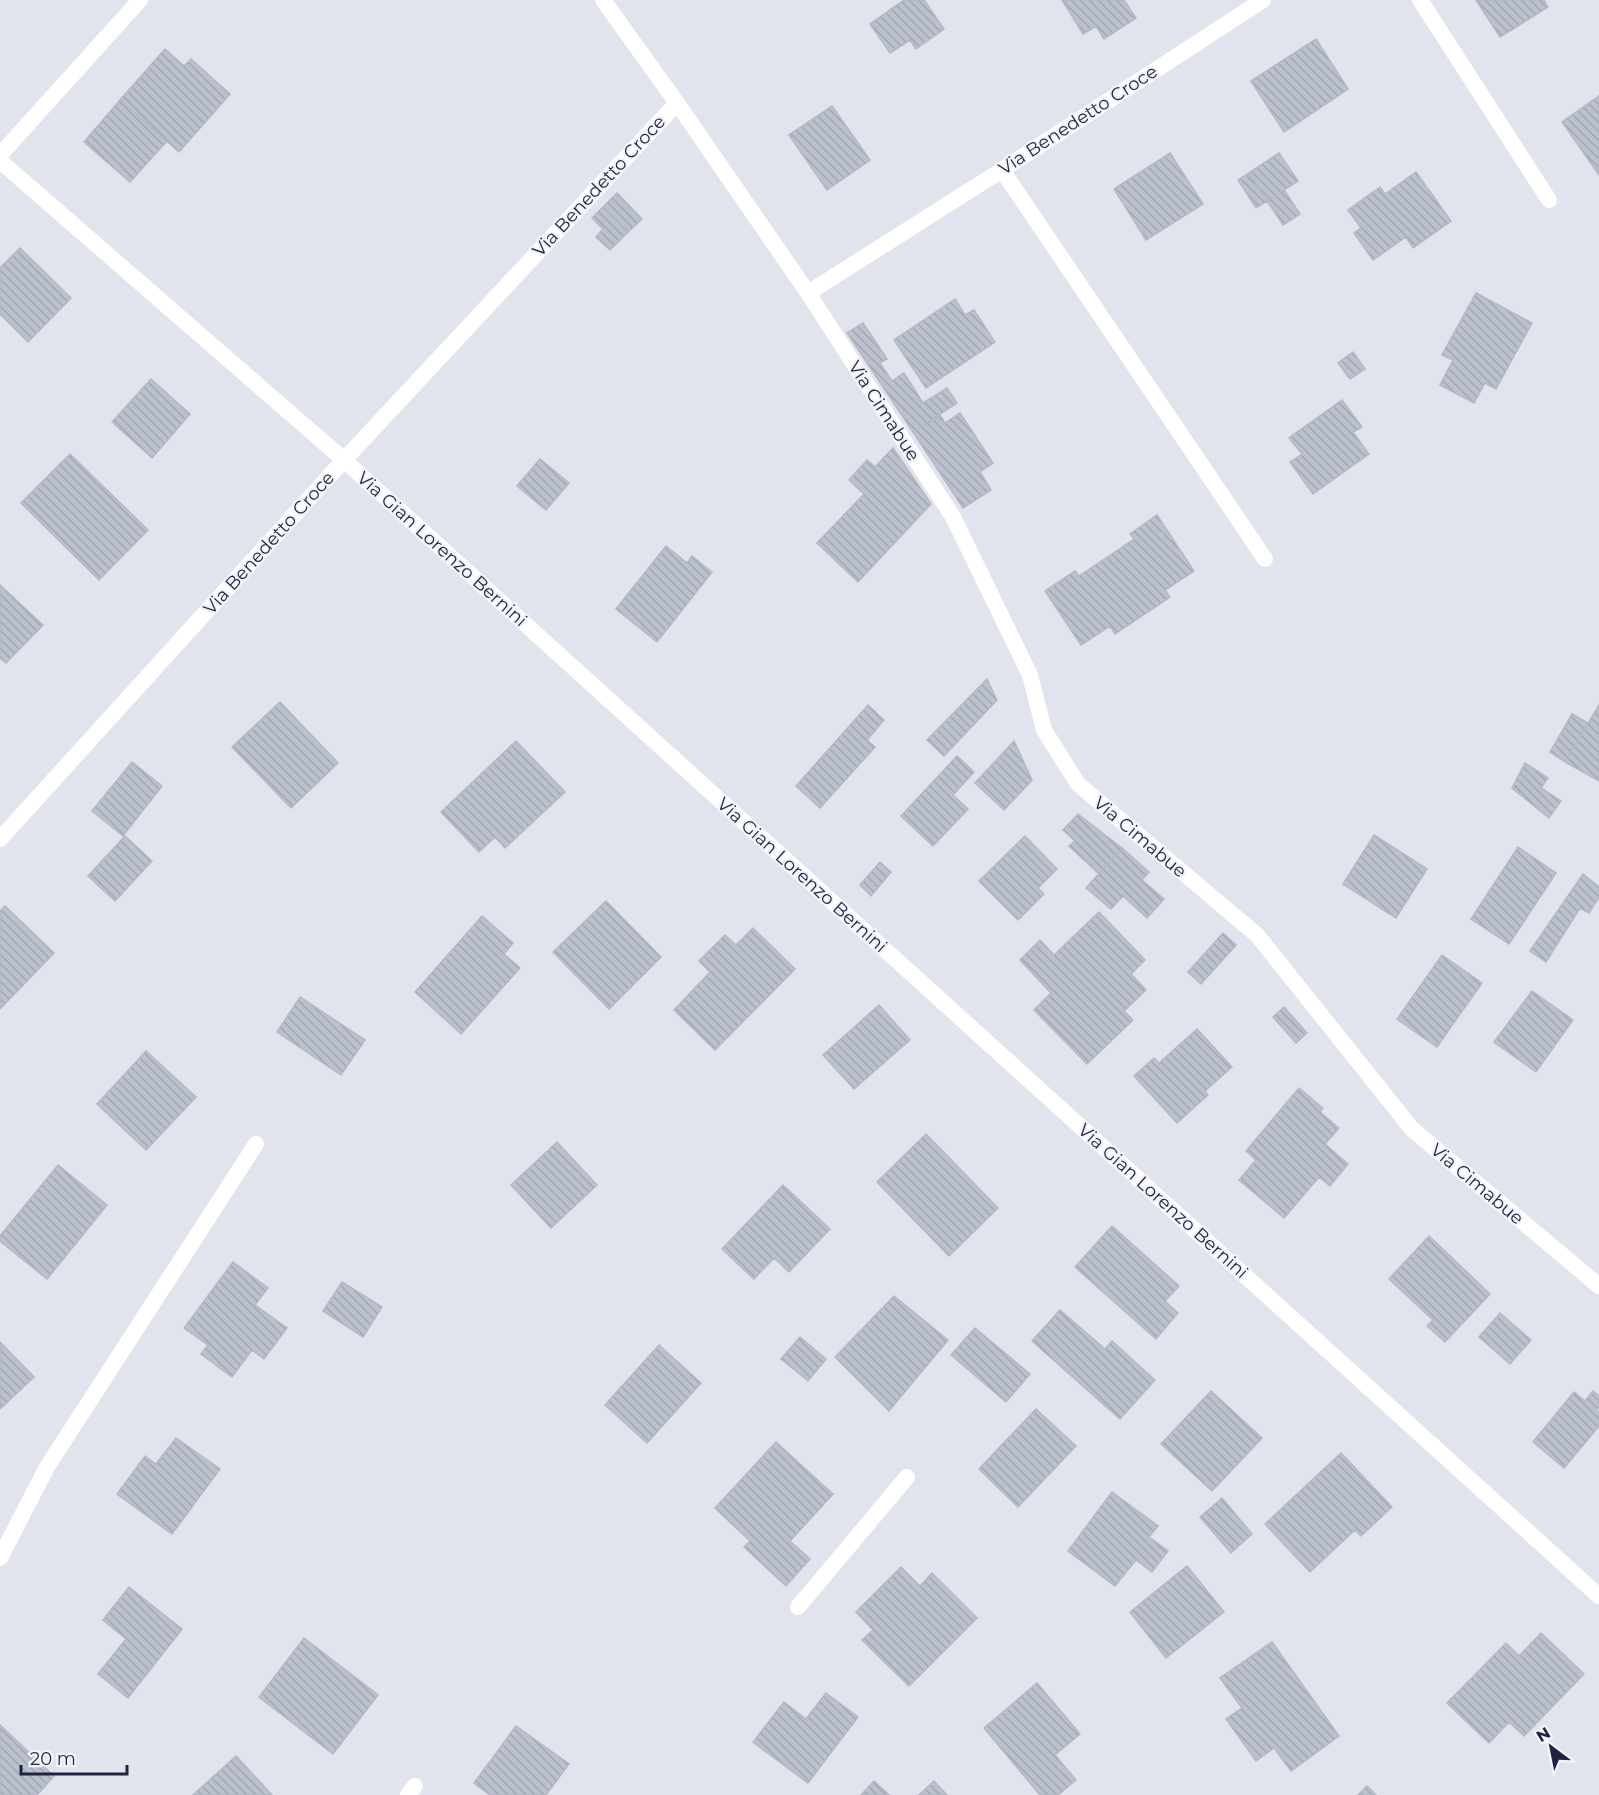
<svg xmlns="http://www.w3.org/2000/svg" width="1599" height="1795" font-family="Montserrat,sans-serif">
<defs>
<pattern id="building-back-hatch" width="6" height="6" patternUnits="userSpaceOnUse" patternTransform="scale(1.5)"><rect width="6" height="6" fill="#bcc1ce"/><path d="M-1 5l2 2M0 0l6 6M5-1l2 2" fill="none" stroke="#a1a6b2"/></pattern>
</defs>
<rect width="100%" height="100%" fill="#e1e4ed"/>
<path fill="url(#building-back-hatch)" stroke="#b3b8c7" stroke-width="1.5" d="M904 0H924L944 29 916 49 910 40 890 53 870 24Z
M1062 0H1124L1136 18 1104 39 1096 26 1083 34Z
M1476 0H1544L1548 7 1500 37Z
M1316 39 1348 89 1284 132 1251 81Z
M165 49 184 66 191 59 230 94 179 152 120 100Z
M1599 96V175L1562 122Z
M120 100 167 141 130 182 84 142Z
M832 106 870 160 827 190 789 135Z
M1170 153 1203 204 1146 240 1114 189Z
M1279 153 1298 181 1267 201 1249 173Z
M1416 172 1451 221 1413 248 1406 237 1373 260 1354 233 1361 228 1348 210 1380 187 1385 194Z
M1249 173 1267 201 1256 208 1238 180Z
M1284 190 1300 214 1283 225 1267 201Z
M617 193 642 219 628 232 603 207Z
M603 207 628 232 610 250 596 237 603 229 592 218Z
M20 248 71 298 28 342 0 314V268Z
M1476 293 1532 323 1496 389 1485 383 1474 403 1440 385 1453 360 1442 355Z
M955 299 965 315 974 310 995 342 926 388 894 340Z
M863 323 887 359 880 363 892 381 904 373 923 403 947 388 957 403 913 432 847 333Z
M1353 352 1365 369 1350 379 1338 363Z
M151 379 190 414 152 458 112 422Z
M1342 400 1362 427 1353 432 1369 454 1313 494 1290 462 1302 454 1289 438Z
M960 413 993 463 980 472 991 490 963 508 913 432 940 415 945 423Z
M893 448 931 504 858 582 817 543 864 494 849 480 867 460 875 467Z
M70 454 148 530 99 580 21 503Z
M540 459 569 483 546 510 517 486Z
M1157 515 1194 571 1165 590 1170 597 1115 634 1110 626 1081 645 1045 591 1075 571 1079 576 1134 539 1130 534Z
M666 546 687 563 692 556 712 572 657 642 616 609Z
M0 585 43 625 6 663 0 658Z
M987 679 997 700 944 756 927 740Z
M280 702 338 763 291 808 232 747Z
M868 705 884 720 867 740 875 747 820 808 796 786Z
M1599 705V781L1565 762Z
M1572 714 1588 723 1565 762 1550 752Z
M516 741 565 792 505 848 495 837 479 852 441 812Z
M1014 741 1032 780 1004 810 975 783Z
M957 756 974 772 953 795 968 809 933 846 901 816Z
M132 762 162 786 123 836 92 811Z
M1525 763 1548 778 1541 788 1561 801 1549 818 1512 788Z
M1078 814 1122 848 1099 874 1069 846 1075 841 1063 830Z
M1374 835 1427 869 1396 918 1343 884Z
M125 836 152 861 115 901 88 876Z
M1025 836 1057 869 1038 888 1044 894 1018 920 979 881Z
M1518 847 1556 873 1509 944 1471 919Z
M1122 848 1149 872 1142 880 1164 899 1147 918 1123 896 1111 909 1086 888Z
M880 862 891 872 871 896 860 885Z
M1583 874 1599 887V897L1589 913 1580 908 1546 962 1530 951Z
M606 901 661 957 609 1009 553 952Z
M5 906 54 953 0 1009V911Z
M1099 912 1145 960 1131 974 1146 990 1124 1011 1133 1020 1087 1064 1034 1010 1051 993 1020 960 1040 940 1054 955Z
M482 916 513 943 504 954 520 968 461 1034 415 992Z
M753 928 795 969 715 1050 674 1010 710 972 699 961 725 935 736 945Z
M1223 933 1236 945 1201 984 1188 972Z
M1442 955 1482 983 1437 1047 1397 1019Z
M1532 991 1573 1020 1536 1072 1494 1042Z
M300 997 365 1040 341 1075 277 1032Z
M879 1005 910 1040 854 1089 823 1055Z
M1284 1007 1307 1033 1296 1043 1273 1017Z
M1197 1029 1232 1067 1205 1091 1208 1095 1177 1123 1134 1076 1154 1058 1159 1063Z
M146 1051 196 1097 146 1150 97 1104Z
M1299 1088 1323 1108 1320 1112 1339 1128 1325 1144 1348 1164 1330 1186 1319 1177 1284 1218 1239 1180 1256 1160 1246 1151Z
M926 1134 998 1208 949 1256 877 1182Z
M557 1142 597 1185 551 1228 511 1185Z
M58 1165 107 1205 47 1279 0 1241V1236Z
M783 1185 830 1229 789 1272 774 1258 754 1279 722 1249Z
M1112 1226 1179 1286 1165 1301 1178 1313 1156 1339 1075 1267Z
M1429 1236 1490 1294 1445 1342 1427 1326 1433 1320 1389 1279Z
M233 1262 268 1288 255 1305 287 1328 264 1359 252 1350 232 1377 201 1354 208 1345 184 1328Z
M342 1282 382 1307 363 1337 323 1311Z
M894 1296 948 1340 889 1411 835 1357Z
M1060 1310 1105 1349 1112 1341 1155 1380 1120 1419 1032 1341Z
M1500 1313 1531 1340 1510 1364 1479 1337Z
M975 1328 1030 1374 1006 1402 951 1355Z
M800 1337 826 1359 808 1381 781 1359Z
M0 1342 34 1377 0 1409Z
M659 1345 701 1383 647 1443 605 1405Z
M1211 1391 1262 1438 1212 1491 1161 1444Z
M1593 1391 1599 1396V1407L1596 1410 1599 1412V1426L1564 1468 1533 1442 1574 1392 1585 1401Z
M1036 1409 1076 1446 1018 1507 979 1469Z
M176 1438 220 1469 172 1534 117 1494 145 1456 156 1464Z
M776 1442 833 1494 790 1541 810 1559 786 1586 744 1547 750 1541 715 1508Z
M1341 1453 1392 1507 1361 1536 1355 1530 1310 1572 1265 1524Z
M1112 1492 1158 1526 1149 1537 1168 1551 1152 1572 1136 1560 1115 1586 1068 1551Z
M1222 1498 1252 1534 1231 1553 1200 1517Z
M1187 1566 1224 1612 1166 1658 1130 1612Z
M901 1567 920 1586 932 1573 977 1618 909 1686 862 1640 873 1630 856 1612Z
M129 1587 182 1629 128 1698 98 1674 126 1639 103 1620Z
M1541 1633 1584 1674 1524 1736 1509 1722 1489 1743 1447 1703 1506 1643 1519 1656Z
M304 1638 378 1695 333 1754 259 1697Z
M1272 1642 1339 1736 1291 1771 1274 1748 1256 1761 1226 1719 1242 1708 1220 1678Z
M1037 1683 1080 1734 1055 1755 1076 1780 1058 1795H1040L984 1728Z
M826 1693 858 1717 808 1783 753 1742 784 1702 806 1719Z
M0 1725 54 1776 37 1795H0Z
M516 1726 569 1764 546 1795H490L474 1783Z
M236 1756 272 1795H193Z
M874 1781 889 1795H861Z
M934 1781 947 1795H919Z
M1367 1786 1376 1795H1358Z"/>
<g fill="none" stroke-linecap="round" stroke-linejoin="round">
<path stroke="#fff" stroke-width="16" d="M603 0 677 103
M1420 0 1549 200
M0 155 140 0
M0 161 344 460 1599 1596
M1002 170 1265 559
M808 293 953 517 1030 675 1044 730 1078 784 1257 935 1412 1129 1599 1286
M0 839 344 460 677 103 808 293 1002 170 1263 0
M0 1558 47 1467 256 1144
M798 1607 907 1477
M408 1795 415 1786"/>
</g>
<g text-anchor="middle" dominant-baseline="central" stroke-width="4.5" stroke-linejoin="round" paint-order="stroke">
<g font-size="18" fill="#1f233f" stroke="#f2f4f9">
<text transform="translate(1078 120) rotate(-33)">Via Benedetto Croce</text>
<text transform="translate(599 186) rotate(-47)">Via Benedetto Croce</text>
<text transform="translate(884 411) rotate(57)">Via Cimabue</text>
<text transform="translate(269 543) rotate(-48)">Via Benedetto Croce</text>
<text transform="translate(442 549) rotate(42)">Via Gian Lorenzo Bernini</text>
<text transform="translate(1140 837) rotate(40)">Via Cimabue</text>
<text transform="translate(802 875) rotate(42)">Via Gian Lorenzo Bernini</text>
<text transform="translate(1477 1184) rotate(40)">Via Cimabue</text>
<text transform="translate(1163 1201) rotate(42)">Via Gian Lorenzo Bernini</text>
</g>
</g>
<g transform="translate(1551 1747) rotate(328)" stroke="#f2f4f9" stroke-width="4.5" paint-order="stroke">
<path d="M0-4.5L10 22L0 15L-10 22Z" fill="#1f233f"/>
<text y="-9" font-size="16" font-weight="bold" text-anchor="middle" fill="#1f233f">N</text>
</g>
<path d="M21 1765v9h106v-9" fill="none" stroke="#1f233f" stroke-width="3"/>
<text x="30" y="1765" font-size="18" fill="#1f233f" stroke="#f2f4f9" stroke-width="4.5" paint-order="stroke">20 m</text>
</svg>
